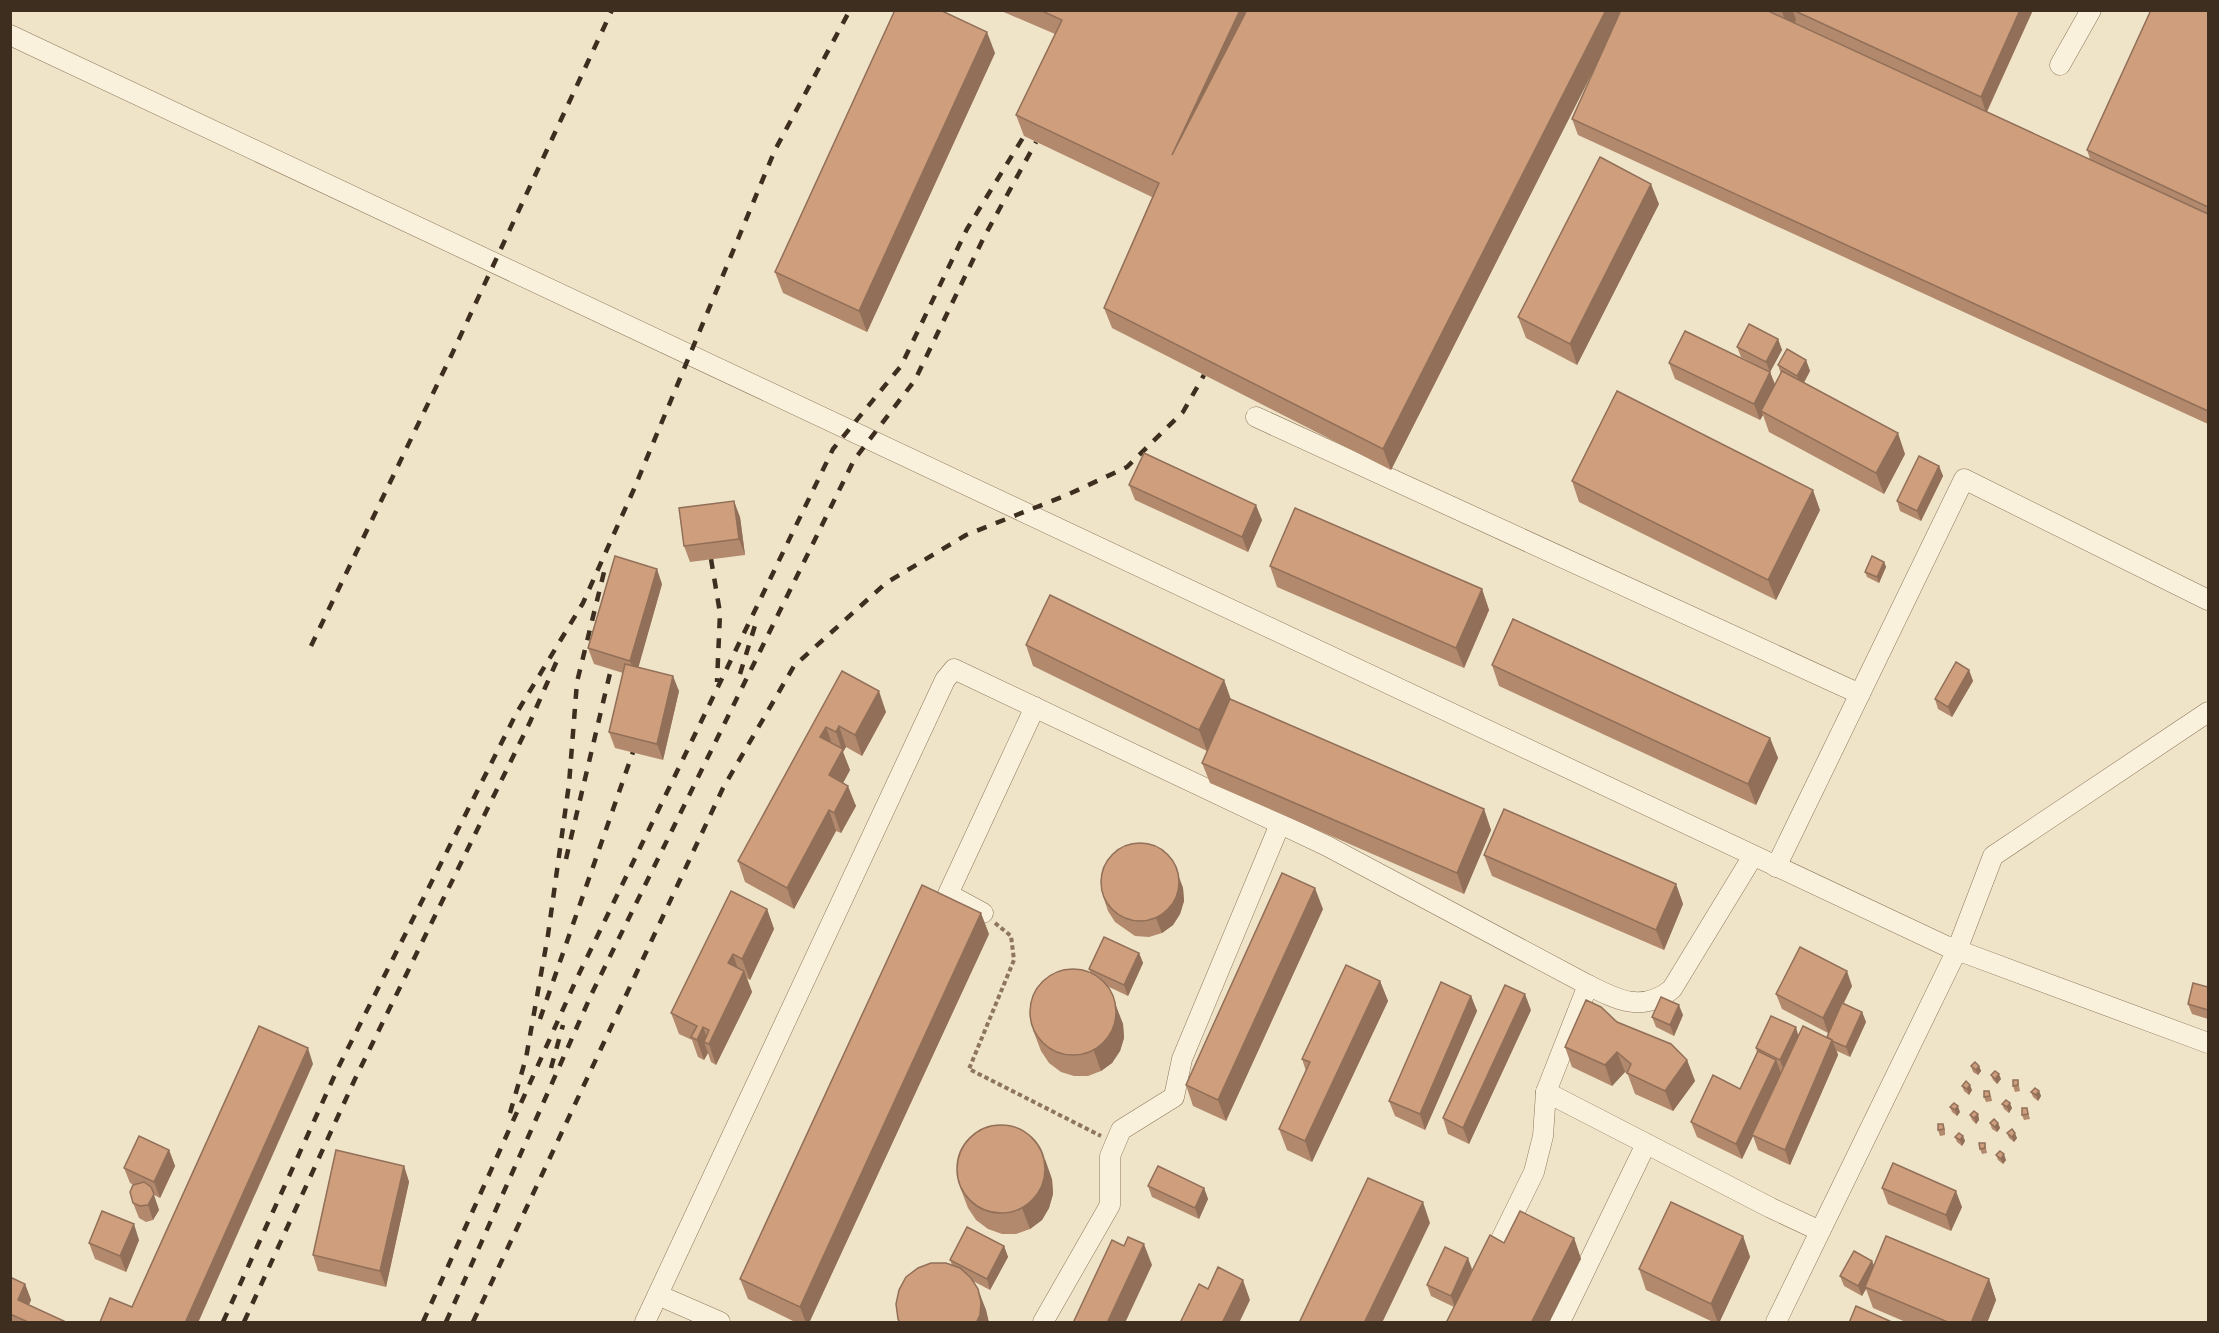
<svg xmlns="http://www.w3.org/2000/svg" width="2219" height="1333" viewBox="0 0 2219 1333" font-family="'Source Serif 4',serif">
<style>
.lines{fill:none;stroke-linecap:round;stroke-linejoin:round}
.minor-casing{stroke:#8d765c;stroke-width:21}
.path{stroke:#8d765c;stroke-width:4;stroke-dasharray:4.5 3;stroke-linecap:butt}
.minor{stroke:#faf1dc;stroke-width:20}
.rail{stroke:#3d2e20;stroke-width:4.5;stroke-dasharray:10 10;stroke-linecap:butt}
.wall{fill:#b2896c}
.shaded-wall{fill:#916f58}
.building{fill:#cf9f7d;stroke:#916f58;stroke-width:1.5}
</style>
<rect width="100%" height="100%" fill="#f0e4c8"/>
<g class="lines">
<g class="minor-casing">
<g id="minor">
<polyline points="10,35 1946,946 2208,1043"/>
<polyline points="2060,65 2091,10"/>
<polyline points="1256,417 1860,694"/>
<polyline points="1776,867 1964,479 2208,600"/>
<polyline points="983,913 948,894 1035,707"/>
<path d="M1588,985C1617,1000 1643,1013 1672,989L1753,856"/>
<polyline points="1489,1264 1534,1172 1543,1136 1546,1092"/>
<polyline points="658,1295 720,1322"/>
<polyline points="645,1322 945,680 954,669 1327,846 1588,985 1546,1092 1771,1208 1820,1231"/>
<polyline points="1043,1322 1110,1205 1110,1156 1121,1130 1174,1097 1182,1059 1280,824"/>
<polyline points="1560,1322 1646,1144"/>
<polyline points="1776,1322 1957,950 1993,856 2208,712"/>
</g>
</g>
<polyline class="path" points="995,923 1011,936 1014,960 969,1069 1101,1136"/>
<use href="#minor" class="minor"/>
<g class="rail">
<polyline points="711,559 720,613 717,682"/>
<polyline points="311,646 452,354 612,10"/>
<polyline points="740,674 757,619"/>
<polyline points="566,859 611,669"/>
<polyline points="540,1019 633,752"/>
<polyline points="551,1068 563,1025"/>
<polyline points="510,1113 526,1058 548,935 569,784 577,682 606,564"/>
<polyline points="223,1322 338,1068 516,714 583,603 634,489 775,150 850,10"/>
<polyline points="244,1322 355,1079 530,722 559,656"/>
<polyline points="423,1322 577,978 833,449 901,366 967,229 1024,136"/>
<polyline points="446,1322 592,993 854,460 915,380 983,239 1036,142"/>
<polyline points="473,1322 723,788 794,666 886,583 966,535 1067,495 1127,467 1183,412 1204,375"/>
</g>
</g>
<g class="wall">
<polygon points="999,10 2033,10 1987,112 2090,159 2087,150 2208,10 2208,424 1578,135 1572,119 1599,59 1391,470 1112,328 1104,308 1152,197 1024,136 1016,115 1055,34"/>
<polygon points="995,53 867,332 783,293 775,272"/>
<polygon points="1659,204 1577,365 1526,338 1518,317"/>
<polygon points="1778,339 1782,350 1770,372 1775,385 1781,374 1778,365 1806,360 1810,371 1804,383 1905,454 1884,494 1769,432 1763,415 1760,420 1675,379 1669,363 1756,365 1741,357 1737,347"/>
<polygon points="1939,466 1943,476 1921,521 1900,511 1897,501"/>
<polygon points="1572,481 1820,510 1776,600 1579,502"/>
<polygon points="1129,485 1262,520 1248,552 1135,500"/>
<polygon points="740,517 745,555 690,562 684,546"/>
<polygon points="1884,562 1886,567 1879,583 1867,577 1865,572"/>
<polygon points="1270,566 1482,589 1489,610 1464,668 1277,587"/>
<polygon points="662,584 638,667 679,691 663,760 615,748 609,732 623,673 594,664 588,648"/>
<polygon points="1026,645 1224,680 1231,700 1484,809 1491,830 1464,894 1210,783 1202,763 1214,736 1207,751 1033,666"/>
<polygon points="1492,665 1770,738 1778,758 1756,805 1499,686"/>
<polygon points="1969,670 1973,681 1952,717 1938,709 1935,699"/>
<polygon points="842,671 886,712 862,756 846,747 843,752 850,770 843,783 856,806 841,833 836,831 794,909 745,882 738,861"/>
<polygon points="1484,855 1676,884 1683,904 1664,950 1492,876"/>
<polygon points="1177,872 1183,888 1184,901 1180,914 1173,925 1162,933 1149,937 1135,936 1115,922 1108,911 1103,896"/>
<polygon points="767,909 774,929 750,980 747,978 752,992 716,1065 711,1062 708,1053 704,1060 698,1057 692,1040 679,1034 671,1013"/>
<polygon points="1323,909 1226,1121 1193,1106 1186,1085"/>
<polygon points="989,934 809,1323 797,1323 748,1299 740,1279"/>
<polygon points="1139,953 1143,963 1128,996 1107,986 1123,1024 1124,1038 1120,1051 1112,1063 1101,1071 1088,1076 1074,1076 1061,1072 1049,1063 1041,1051 1033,1030 1090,972 1089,969"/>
<polygon points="1380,981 1388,1001 1312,1162 1287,1150 1279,1129 1306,1071 1302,1059"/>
<polygon points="1852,986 1844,1003 1862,1012 1866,1022 1850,1057 1837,1051 1838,1055 1790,1165 1758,1150 1753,1136 1742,1159 1697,1137 1691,1122 1740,1089 1757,1053 1756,1048 1798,1035 1827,1037 1828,1033 1782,1009 1776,994"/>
<polygon points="2208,987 2208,1019 2192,1014 2188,1004"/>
<polygon points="1471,996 1477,1011 1425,1130 1395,1116 1389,1101"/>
<polygon points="1531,1010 1469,1144 1448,1134 1443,1118"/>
<polygon points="1683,1015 1674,1036 1656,1027 1652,1017"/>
<polygon points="1617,1022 1687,1060 1695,1081 1673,1111 1635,1094 1628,1075 1625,1072 1612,1086 1572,1067 1565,1047"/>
<polygon points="1971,1066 1979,1066 1981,1071 1978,1075 1973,1072"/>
<polygon points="1991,1075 2001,1079 1997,1084 1993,1080"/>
<polygon points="2018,1080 2020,1091 2015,1092 2013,1086"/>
<polygon points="1962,1086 1972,1090 1969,1095 1964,1091"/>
<polygon points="2039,1091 2041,1096 2038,1101 2033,1097 2031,1092"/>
<polygon points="1991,1096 1992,1101 1986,1102 1984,1097"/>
<polygon points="2002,1104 2012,1108 2009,1113 2004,1109"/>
<polygon points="1950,1107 1960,1112 1957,1116 1952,1112"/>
<polygon points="2027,1108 2030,1119 2024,1120 2022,1115"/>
<polygon points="1978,1114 1979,1120 1976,1124 1972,1120 1970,1115"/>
<polygon points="1990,1123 1998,1123 2000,1128 1997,1132 1992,1129"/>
<polygon points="1945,1129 1945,1135 1940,1136 1938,1130"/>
<polygon points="2007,1133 2017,1138 2014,1142 2009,1138"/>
<polygon points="1963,1136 1965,1141 1962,1146 1957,1142 1955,1137"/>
<polygon points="1985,1143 1987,1153 1982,1154 1980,1149"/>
<polygon points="169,1150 175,1166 160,1198 154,1195 159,1210 153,1220 146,1222 139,1218 133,1203 134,1185 130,1183 124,1168"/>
<polygon points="1996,1155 2006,1160 2003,1164 1998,1160"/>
<polygon points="404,1166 409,1182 386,1287 318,1271 313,1255"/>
<polygon points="1052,1179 1053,1194 1049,1208 1042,1220 1030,1229 1016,1234 1002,1234 988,1229 976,1220 968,1208 960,1187"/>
<polygon points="1148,1186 1204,1188 1208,1199 1199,1219 1152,1197"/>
<polygon points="1882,1188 1962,1207 1951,1231 1888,1204"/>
<polygon points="1743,1236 1750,1257 1719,1323 1715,1323 1646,1290 1639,1269"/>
<polygon points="1574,1238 1581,1259 1454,1307 1431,1296 1427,1285 1472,1269 1462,1292 1504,1243"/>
<polygon points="139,1240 126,1272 95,1259 89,1243"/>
<polygon points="1004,1246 1008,1257 990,1290 973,1281 986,1310 989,1323 900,1323 898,1319 952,1265 950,1260"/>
<polygon points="1872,1261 1874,1266 1989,1279 1996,1300 1987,1323 1908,1323 1873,1308 1866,1289 1862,1296 1844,1286 1840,1276"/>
<polygon points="10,1277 25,1284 31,1300 29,1305 68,1323 10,1323"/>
</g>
<g class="shaded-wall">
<polygon points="1240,10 1258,10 1172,155"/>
<polygon points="1606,10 1624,10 1391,470 1383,449"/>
<polygon points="1783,10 1800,10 1793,11 1796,20 1790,33 1782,12"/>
<polygon points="2020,10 2033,10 1986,113 1981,97"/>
<polygon points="987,32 995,53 867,332 859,311"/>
<polygon points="1651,184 1659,204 1577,365 1570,344"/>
<polygon points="1778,339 1782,350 1770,372 1776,387 1761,411 1763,415 1760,420 1754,404 1770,372 1766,362"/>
<polygon points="1806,360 1810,371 1801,387 1797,376"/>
<polygon points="1898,433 1905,454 1884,494 1876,473"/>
<polygon points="1939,466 1943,476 1921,521 1917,511"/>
<polygon points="1813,490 1820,510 1776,600 1768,580"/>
<polygon points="734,501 740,517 745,555 739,539"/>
<polygon points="1256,505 1262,520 1248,552 1242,537"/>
<polygon points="1884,562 1886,567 1879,583 1877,577"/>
<polygon points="657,569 662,584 636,676 630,661"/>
<polygon points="1482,589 1489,610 1464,668 1456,648"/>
<polygon points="1969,670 1973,681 1952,717 1948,707"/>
<polygon points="673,676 679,691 663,760 657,744"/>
<polygon points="1224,680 1231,700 1207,751 1199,730"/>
<polygon points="879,691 886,712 862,756 855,735"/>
<polygon points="839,726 846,747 843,752 850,770 836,796 829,775 842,750 836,732"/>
<polygon points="826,727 833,747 820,737"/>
<polygon points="1770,738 1778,758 1756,805 1748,784"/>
<polygon points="848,786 856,806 841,833 834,813"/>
<polygon points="1484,809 1491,830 1464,894 1457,873"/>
<polygon points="829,810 836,831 794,909 787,888"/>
<polygon points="1177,872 1183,888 1184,901 1180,914 1173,925 1162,933 1156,918"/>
<polygon points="1676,884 1683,904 1664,950 1656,930"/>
<polygon points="1315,888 1323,909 1226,1121 1218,1100"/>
<polygon points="767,909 774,929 750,980 742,959"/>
<polygon points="981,913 989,934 809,1323 806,1323 800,1307"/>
<polygon points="1139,953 1143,963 1128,996 1124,985"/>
<polygon points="733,954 740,975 728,963"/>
<polygon points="744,971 752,992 716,1065 709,1044 704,1042 708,1053 704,1060 697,1040 703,1027 709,1043"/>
<polygon points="1847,971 1852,986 1828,1033 1823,1018"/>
<polygon points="1380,981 1388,1001 1312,1162 1305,1141"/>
<polygon points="1525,994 1531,1010 1469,1144 1463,1128"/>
<polygon points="1471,996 1477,1011 1425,1130 1420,1114"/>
<polygon points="1115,1003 1123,1024 1124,1038 1120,1051 1112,1063 1101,1071 1094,1051"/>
<polygon points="1679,1005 1683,1015 1674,1036 1670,1025"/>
<polygon points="1862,1012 1866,1022 1850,1057 1846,1047"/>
<polygon points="1796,1027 1799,1038 1784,1071 1780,1060"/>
<polygon points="1832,1040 1838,1055 1790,1165 1785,1150"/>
<polygon points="308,1048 313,1064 198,1323 185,1323"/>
<polygon points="1617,1052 1625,1072 1612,1086 1605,1065"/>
<polygon points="1687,1060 1695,1081 1673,1111 1665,1091"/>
<polygon points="1776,1060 1782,1076 1742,1159 1736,1144"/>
<polygon points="1979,1066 1981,1071 1978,1075 1976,1070"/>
<polygon points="1999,1074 2001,1079 1997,1084 1995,1079"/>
<polygon points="1970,1085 1972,1090 1969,1095 1967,1089"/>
<polygon points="2039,1091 2041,1096 2038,1101 2036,1095"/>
<polygon points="2010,1103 2012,1108 2009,1113 2007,1107"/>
<polygon points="1958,1106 1960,1112 1957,1116 1955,1110"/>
<polygon points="1978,1114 1979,1120 1976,1124 1974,1118"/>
<polygon points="1998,1123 2000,1128 1997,1132 1995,1127"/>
<polygon points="2015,1133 2017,1138 2014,1142 2012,1137"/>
<polygon points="1963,1136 1965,1141 1962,1146 1960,1140"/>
<polygon points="169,1150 175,1166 160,1198 154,1182"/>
<polygon points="2004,1154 2006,1160 2003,1164 2001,1159"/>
<polygon points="1045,1159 1052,1179 1053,1194 1049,1208 1042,1220 1030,1229 1022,1208"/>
<polygon points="404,1166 409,1182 386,1287 380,1271"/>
<polygon points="151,1187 159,1210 153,1220 148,1205"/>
<polygon points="1204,1188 1208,1199 1199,1219 1195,1208"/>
<polygon points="1956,1191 1962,1207 1951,1231 1946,1215"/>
<polygon points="1423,1202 1430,1223 1382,1323 1364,1323"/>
<polygon points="134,1224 139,1240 126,1272 120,1256"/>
<polygon points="1743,1236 1750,1257 1719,1323 1718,1323 1711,1304"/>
<polygon points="1574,1238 1581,1259 1549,1323 1531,1323"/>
<polygon points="1144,1244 1152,1265 1125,1323 1107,1323"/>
<polygon points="1004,1246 1008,1257 990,1290 987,1279"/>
<polygon points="1468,1258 1472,1269 1455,1307 1451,1296"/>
<polygon points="1872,1261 1876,1271 1865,1287 1866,1289 1862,1296 1858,1286"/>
<polygon points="1989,1279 1996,1300 1987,1323 1971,1323"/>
<polygon points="1243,1280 1250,1300 1239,1323 1222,1323"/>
<polygon points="25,1284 31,1300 24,1316 18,1300"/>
<polygon points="978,1289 986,1310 989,1323 976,1323"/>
</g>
<g class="building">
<polygon points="895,10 940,10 987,32 859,311 775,272"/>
<polygon points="1040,10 1240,10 1172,155 1247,10 1606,10 1383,449 1104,308 1159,183 1016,115 1062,20"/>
<polygon points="1621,10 1766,10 2208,214 2208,411 1572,119"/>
<polygon points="1793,10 2020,10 1981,97"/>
<polygon points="2151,10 2208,10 2208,207 2087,150"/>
<polygon points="1600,157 1651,184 1570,344 1518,317"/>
<polygon points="1749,324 1778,339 1766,362 1737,347"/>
<polygon points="1685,331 1770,372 1754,404 1669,363"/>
<polygon points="1787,349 1806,360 1797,376 1778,365"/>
<polygon points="1782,371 1898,433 1876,473 1761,411"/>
<polygon points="1617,391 1813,490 1768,580 1572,481"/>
<polygon points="1144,453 1256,505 1242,537 1129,485"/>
<polygon points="1919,456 1939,466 1917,511 1897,501"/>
<polygon points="734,501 739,539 684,546 679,508"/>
<polygon points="1295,508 1482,589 1456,648 1270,566"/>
<polygon points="615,556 657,569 630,661 588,648"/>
<polygon points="1872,556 1884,562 1877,577 1865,572"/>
<polygon points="1050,595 1224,680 1199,730 1026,645"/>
<polygon points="1513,619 1770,738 1748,784 1492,665"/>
<polygon points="1956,662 1969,670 1948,707 1935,699"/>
<polygon points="625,664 673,676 657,744 609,732"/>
<polygon points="842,671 879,691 855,735 839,726 836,732 826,727 820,737 843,749 829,775 848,786 834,813 829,810 787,888 738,861"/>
<polygon points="1230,699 1484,809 1457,873 1202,763"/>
<polygon points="1504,809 1676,884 1656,930 1484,855"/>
<circle cx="1140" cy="882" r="39"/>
<polygon points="1282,873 1315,888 1218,1100 1186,1085"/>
<polygon points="922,885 981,913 800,1307 740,1279"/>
<polygon points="731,891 767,909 742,959 733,954 728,963 744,971 709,1044 704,1042 709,1030 703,1027 697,1040 691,1037 697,1026 671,1013"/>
<polygon points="1104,937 1139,953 1124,985 1089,969"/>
<polygon points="1800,947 1847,971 1823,1018 1776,994"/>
<polygon points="1346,965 1380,981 1305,1141 1279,1129 1310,1062 1302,1059"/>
<circle cx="1073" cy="1012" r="43"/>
<polygon points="1441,982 1471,996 1420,1114 1389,1101"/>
<polygon points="2193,983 2208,987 2208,1010 2188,1004"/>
<polygon points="1505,985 1525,994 1463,1128 1443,1118"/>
<polygon points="1661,997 1679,1005 1670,1025 1652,1017"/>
<polygon points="1586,1000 1601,1007 1617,1022 1671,1044 1687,1060 1665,1091 1627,1073 1631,1064 1617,1052 1605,1065 1565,1047"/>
<polygon points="1842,1003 1862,1012 1846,1047 1832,1041 1832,1040 1827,1037"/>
<polygon points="1771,1016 1796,1027 1780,1060 1756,1048"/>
<polygon points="259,1026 308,1048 185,1323 100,1322 110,1298 132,1307"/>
<polygon points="1803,1026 1832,1040 1785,1150 1752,1135"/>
<polygon points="1758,1051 1776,1060 1736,1144 1691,1122 1713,1075 1740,1089"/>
<polygon points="1975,1062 1979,1066 1976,1070 1971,1066"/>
<polygon points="1995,1071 1999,1074 1995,1079 1991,1075"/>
<polygon points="2013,1080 2018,1080 2018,1085 2013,1086"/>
<polygon points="1966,1081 1970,1085 1967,1089 1962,1086"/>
<polygon points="2035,1088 2039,1091 2036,1095 2031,1092"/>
<polygon points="1984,1091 1989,1091 1990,1096 1984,1097"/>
<polygon points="2006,1100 2010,1103 2007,1107 2002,1104"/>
<polygon points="1954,1103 1958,1106 1955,1110 1950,1107"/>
<polygon points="2022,1108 2027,1108 2028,1114 2022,1115"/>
<polygon points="1974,1111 1978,1114 1974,1118 1970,1115"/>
<polygon points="1994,1119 1998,1123 1995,1127 1990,1123"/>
<polygon points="1938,1124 1943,1124 1944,1129 1938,1130"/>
<circle cx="1001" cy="1169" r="44"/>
<polygon points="2012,1129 2015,1133 2012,1137 2007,1133"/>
<polygon points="1959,1133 1963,1136 1960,1140 1955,1137"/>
<polygon points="139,1136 169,1150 154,1182 124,1168"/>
<polygon points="1979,1143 1985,1143 1985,1148 1980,1149"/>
<polygon points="336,1150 404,1166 380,1271 313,1255"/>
<polygon points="2000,1151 2004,1154 2001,1159 1996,1155"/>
<polygon points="1893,1163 1956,1191 1946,1215 1882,1188"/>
<polygon points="1158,1166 1204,1188 1195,1208 1148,1186"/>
<polygon points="1368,1178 1423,1202 1364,1323 1299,1323"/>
<polygon points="144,1182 151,1187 154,1194 148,1205 140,1206 133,1203 130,1192 133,1185"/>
<polygon points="1671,1202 1743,1236 1711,1304 1639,1269"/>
<polygon points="102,1211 134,1224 120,1256 89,1243"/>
<polygon points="1520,1211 1574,1238 1531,1323 1446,1323 1490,1235 1504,1243"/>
<polygon points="967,1227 1004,1246 987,1279 950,1260"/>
<polygon points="1886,1236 1989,1279 1971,1323 1950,1323 1865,1287"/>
<polygon points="1128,1237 1144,1244 1107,1323 1073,1323 1112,1240 1124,1246"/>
<polygon points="1445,1247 1468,1258 1451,1296 1427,1285"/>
<polygon points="1854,1251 1872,1261 1858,1286 1840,1276"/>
<polygon points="931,1263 946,1263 960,1268 971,1278 978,1289 981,1302 980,1315 976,1323 900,1323 898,1319 896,1304 899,1290 906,1277 918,1268"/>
<polygon points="1218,1267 1243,1280 1222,1323 1180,1323 1199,1284 1208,1289"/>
<polygon points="10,1277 25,1284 18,1300 68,1323 30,1323 10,1314"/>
<polygon points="1856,1306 1894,1323 1849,1323"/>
</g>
<rect width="2219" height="1333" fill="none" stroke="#3d2e20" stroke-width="24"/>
</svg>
